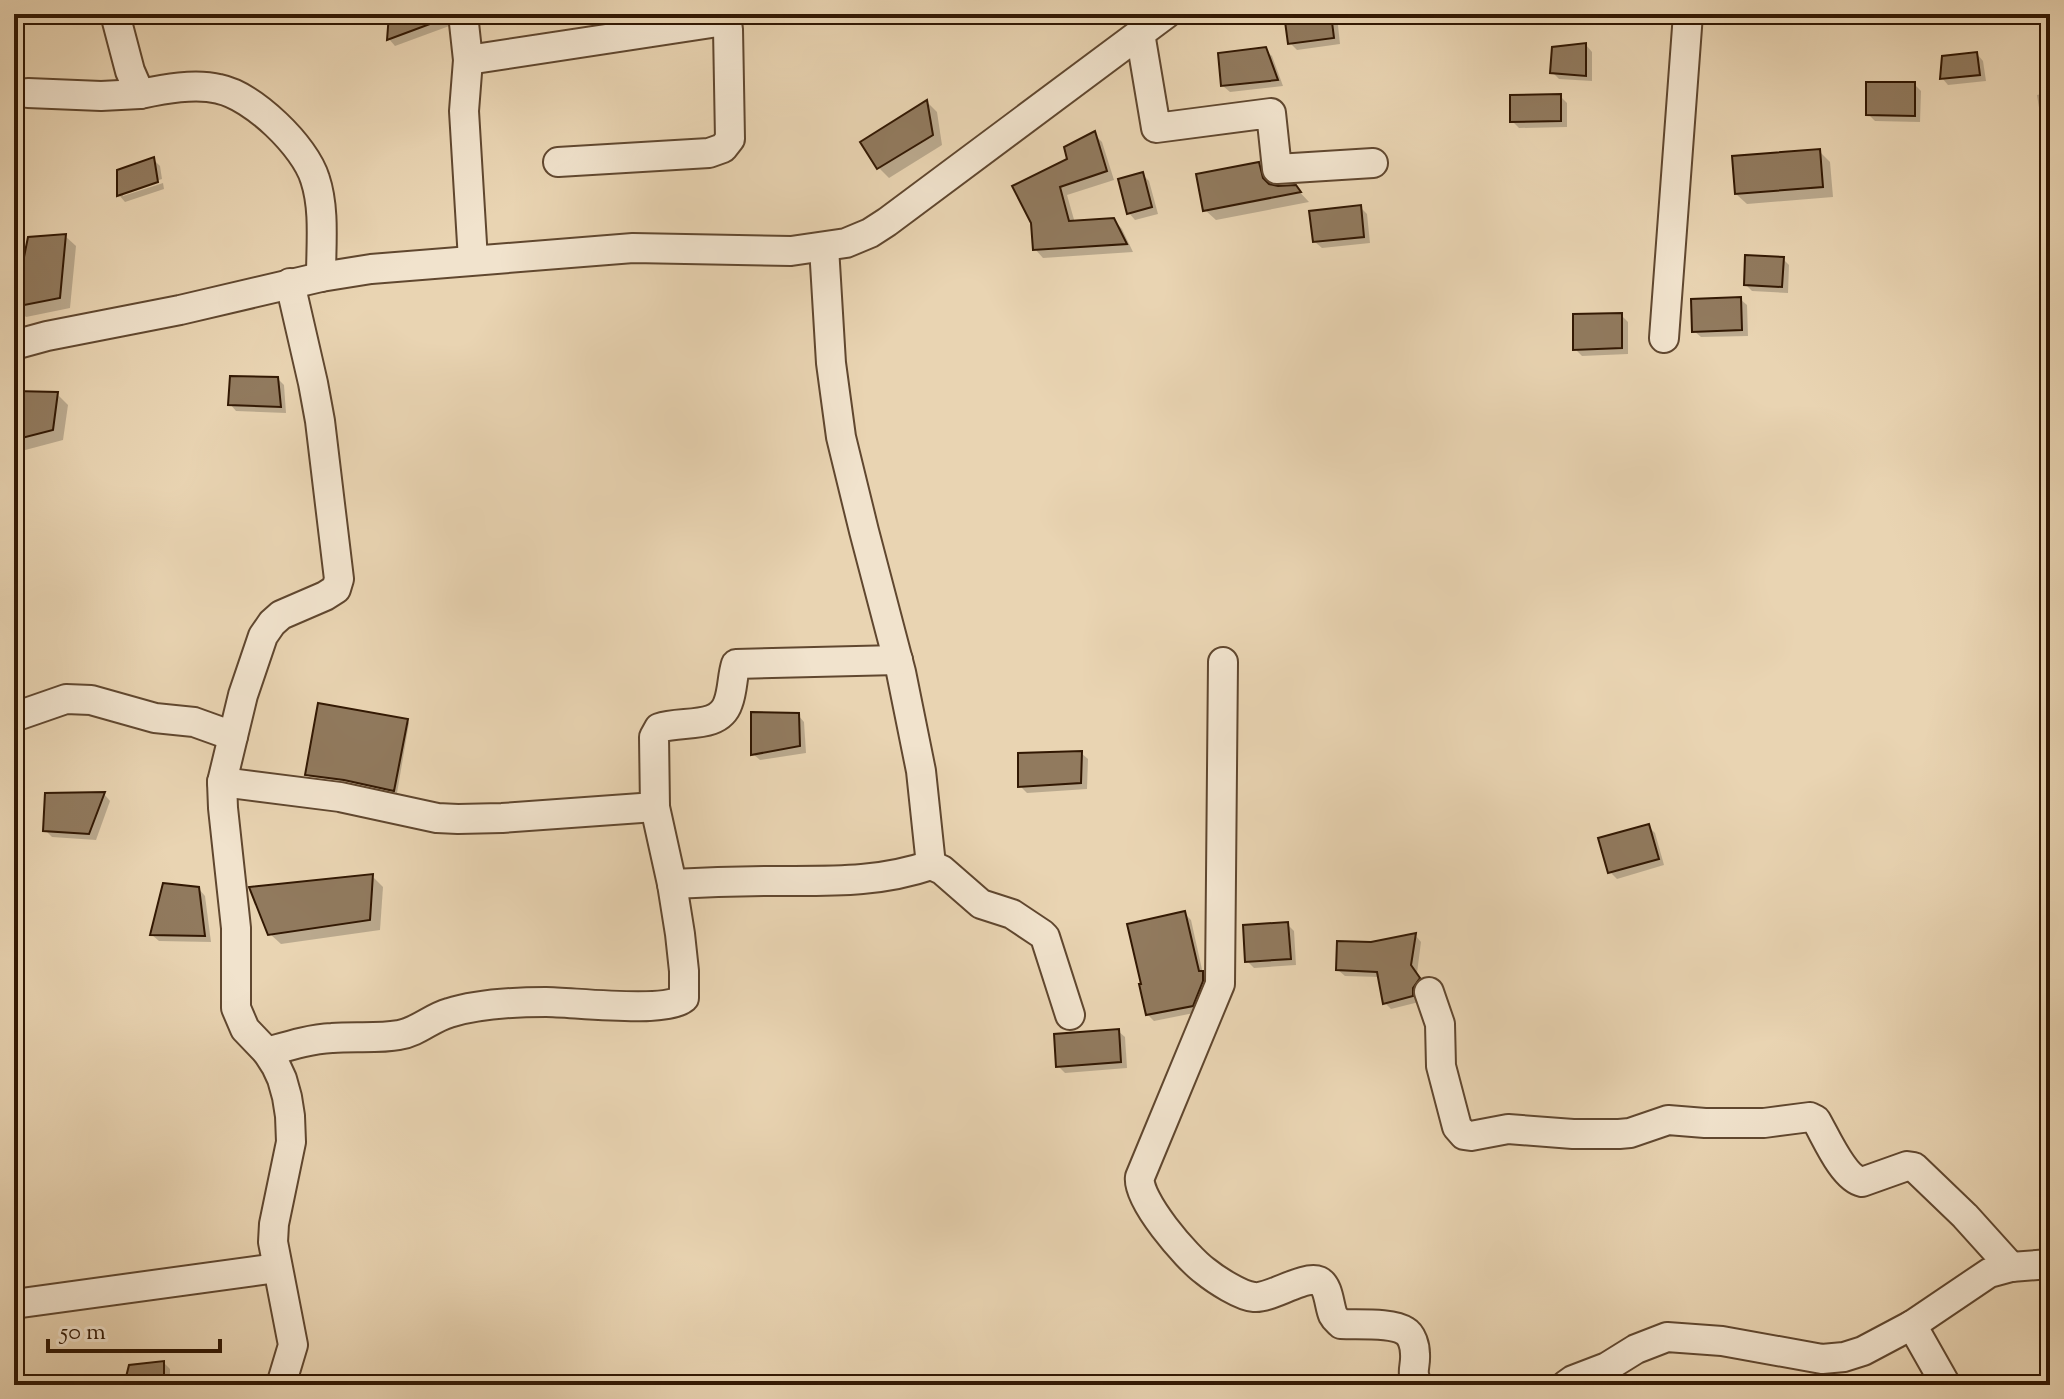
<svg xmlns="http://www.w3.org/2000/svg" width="2064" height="1399" viewBox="0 0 2064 1399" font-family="'Sorts Mill Goudy',serif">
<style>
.shadow{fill:#0003}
.building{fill:#917a5e;stroke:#321803;stroke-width:2}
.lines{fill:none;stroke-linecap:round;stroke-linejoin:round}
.minor-casing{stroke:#60472f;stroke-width:32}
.minor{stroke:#f1e3cd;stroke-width:28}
</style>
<rect width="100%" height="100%" fill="#e9d4b2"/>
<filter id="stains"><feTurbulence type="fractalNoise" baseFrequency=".0025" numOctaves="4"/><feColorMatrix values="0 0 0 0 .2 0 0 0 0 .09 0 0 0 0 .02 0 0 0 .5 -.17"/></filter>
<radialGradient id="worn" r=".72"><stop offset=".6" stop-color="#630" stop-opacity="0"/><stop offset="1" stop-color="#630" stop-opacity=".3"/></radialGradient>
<g class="shadow">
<polygon points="391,14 452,14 452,25 395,46 389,39"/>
<polygon points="1293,14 1334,14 1337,16 1340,44 1297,50 1290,43"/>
<polygon points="1586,45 1592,52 1592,81 1559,79 1552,72"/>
<polygon points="1265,50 1272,56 1283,86 1230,92 1223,86"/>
<polygon points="1977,54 1983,61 1986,81 1948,85 1942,78"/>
<polygon points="1914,84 1921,91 1920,122 1875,121 1868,114"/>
<polygon points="2050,92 2050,126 2048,127 2041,120 2037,95"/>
<polygon points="1560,96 1567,103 1567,127 1519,128 1512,121"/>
<polygon points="927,102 937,112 942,145 889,178 879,168 863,142"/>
<polygon points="1094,134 1102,142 1114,180 1067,195 1075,223 1114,220 1122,229 1133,252 1043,258 1035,249 1070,160"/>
<polygon points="1819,151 1830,162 1833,197 1747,204 1736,194"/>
<polygon points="153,159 160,166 162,179 123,192 123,196 163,183 164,189 125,202 119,195 119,171"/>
<polygon points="1259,164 1269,175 1272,187 1295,187 1309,202 1216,220 1205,210"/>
<polygon points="1142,174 1149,181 1158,214 1135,220 1129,213"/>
<polygon points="1360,207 1367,214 1370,243 1322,248 1315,242"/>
<polygon points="65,236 76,246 70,308 26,317 16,307 30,239"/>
<polygon points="1783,259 1789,265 1788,293 1752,291 1746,285"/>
<polygon points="1740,299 1747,305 1748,336 1701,337 1694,331"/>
<polygon points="1621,315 1628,322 1628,354 1582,356 1575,349"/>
<polygon points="278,379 284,385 286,413 236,411 230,404"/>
<polygon points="14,393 57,394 68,405 63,440 14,453"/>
<polygon points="798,715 804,722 806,753 760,760 753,754"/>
<polygon points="407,720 409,723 397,793 348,782 310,777 307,775"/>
<polygon points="1081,753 1088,759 1087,789 1027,793 1020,786"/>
<polygon points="104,794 110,801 96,840 52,837 45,830"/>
<polygon points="1648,826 1655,833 1664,865 1617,879 1610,872"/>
<polygon points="372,876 383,887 380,930 281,944 270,934"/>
<polygon points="199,889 205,896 211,942 159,941 152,935"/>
<polygon points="1184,913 1191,920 1203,974 1209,979 1199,1012 1154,1021 1147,1014"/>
<polygon points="1287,924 1294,931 1296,965 1254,968 1247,961"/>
<polygon points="1415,935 1421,942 1417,973 1425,986 1419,1002 1391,1009 1385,1003 1380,977 1345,976 1338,970 1371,944"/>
<polygon points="1118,1031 1125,1037 1127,1068 1065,1073 1058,1066"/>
<polygon points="164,1363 170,1369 170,1385 126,1385"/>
</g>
<g class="building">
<polygon points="389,14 446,14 446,18 387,40"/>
<polygon points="1284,14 1331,14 1334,38 1288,44"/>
<polygon points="1586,43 1586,76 1550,73 1552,47"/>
<polygon points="1266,47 1278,80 1221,86 1218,53"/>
<polygon points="1977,52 1980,75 1940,79 1942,56"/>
<polygon points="1866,82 1915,82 1915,116 1866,115"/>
<polygon points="1561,94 1561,121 1510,122 1510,95"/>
<polygon points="927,100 933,135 877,169 860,142"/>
<polygon points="1095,131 1107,171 1060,187 1069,221 1114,218 1127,244 1033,250 1031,223 1012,186 1067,159 1064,147"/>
<polygon points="1820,149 1823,187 1735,194 1732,156"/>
<polygon points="154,157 158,182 117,196 117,170"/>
<polygon points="1259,162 1263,178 1269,184 1278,186 1296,185 1301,192 1203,211 1196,174"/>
<polygon points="1143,172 1152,207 1127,214 1118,179"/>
<polygon points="1361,205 1364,237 1313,242 1309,211"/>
<polygon points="66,234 60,298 14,307 28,237"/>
<polygon points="1745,255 1784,257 1782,287 1744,285"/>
<polygon points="1741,297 1742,330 1692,332 1691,299"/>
<polygon points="1622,313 1622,348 1573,350 1573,314"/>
<polygon points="230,376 278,377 281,407 228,405"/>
<polygon points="14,391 58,392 53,430 14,440"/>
<polygon points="318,703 408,719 394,791 344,780 305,775"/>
<polygon points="751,712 799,713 800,746 751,755"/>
<polygon points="1082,751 1081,783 1018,787 1018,753"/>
<polygon points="105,792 89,834 43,831 45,793"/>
<polygon points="1649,824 1659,859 1608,873 1598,838"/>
<polygon points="373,874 370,920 268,935 249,887"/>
<polygon points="163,883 199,887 205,936 150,935"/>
<polygon points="1185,911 1199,971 1203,971 1203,981 1193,1006 1146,1015 1139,984 1141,984 1127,924"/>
<polygon points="1288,922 1291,959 1245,962 1243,925"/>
<polygon points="1416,933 1411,965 1420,978 1413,988 1413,996 1383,1004 1377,972 1336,970 1337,941 1371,942"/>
<polygon points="1119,1029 1121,1062 1056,1067 1054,1034"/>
<polygon points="164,1361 164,1385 124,1385 129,1365"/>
</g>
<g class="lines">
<g class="minor-casing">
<g id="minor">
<path d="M115,14L130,71L140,94C164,89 195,83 219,89C253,96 305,146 315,179C325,209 321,245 321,277"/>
<polyline points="463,14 468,60 464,111 473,260"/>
<polyline points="1140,33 1156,128 1271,113 1277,169 1373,163"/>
<polyline points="468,60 718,22 725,24 728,29 730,139 723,148 709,153 558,162"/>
<polyline points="28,93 101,96 140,94"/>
<polyline points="1664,338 1688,14"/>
<polyline points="14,345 47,336 180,310 321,277 371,269 633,248 791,251 846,243 870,233 887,222 1166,14"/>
<path d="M1223,662L1220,984L1140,1177C1136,1199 1187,1258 1205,1271C1216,1280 1241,1296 1254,1297C1270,1299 1304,1275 1319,1281C1329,1286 1329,1306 1333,1315C1335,1319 1338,1321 1341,1324C1357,1325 1392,1322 1405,1331C1412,1335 1415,1346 1415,1354C1416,1368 1410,1371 1418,1385"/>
<polyline points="17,716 66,699 91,700 155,718 194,722 233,736"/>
<polyline points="222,782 340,797 437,818 458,819 502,818 655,807"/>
<polyline points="931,865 942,870 981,904 1012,914 1042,934 1045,937 1070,1015"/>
<path d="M672,884C709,882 747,881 784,881C836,881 881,882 931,865L921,771L901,672L864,531L841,437L831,363L824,247"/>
<path d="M1429,992L1440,1024L1441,1066L1457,1127L1464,1135L1471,1136L1508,1129L1573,1134H1619L1630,1133L1668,1120L1705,1123H1764L1810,1117L1816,1120C1826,1137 1843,1178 1862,1182L1907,1166L1914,1167L1965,1216L2011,1267"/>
<path d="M267,1052C288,1046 310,1039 332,1038C354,1036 378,1039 399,1035C418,1032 431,1018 449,1013C477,1004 516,1002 546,1002C573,1002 666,1014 684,998V971L680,934L672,884L655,807L654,737L659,728C682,720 719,730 728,703C733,690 732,676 736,664L898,660"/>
<polyline points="14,1304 277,1268"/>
<polyline points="1912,1325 1946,1385"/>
<polyline points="281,1385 293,1345 273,1242 274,1224 291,1142 290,1116 287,1097 282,1079 276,1066 267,1052 245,1029 236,1008 236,928 223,808 222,782 243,695 263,636 272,623 281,615 325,596 336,589 339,579 320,421 313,383 290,283"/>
<polyline points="1566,1385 1573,1380 1607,1367 1636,1349 1667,1337 1722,1341 1822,1359 1844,1357 1863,1351 1912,1325 1989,1273 2011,1267 2050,1264"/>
</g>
</g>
<use href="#minor" class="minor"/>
</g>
<rect width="2064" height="1399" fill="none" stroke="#e9d4b2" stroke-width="48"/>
<rect x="16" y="16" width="2032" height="1367" fill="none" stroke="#321803" stroke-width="4"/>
<rect x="24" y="24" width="2016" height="1351" fill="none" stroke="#321803" stroke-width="2"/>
<path d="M48 1339v12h172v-12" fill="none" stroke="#321803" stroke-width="4"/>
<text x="60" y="1339" font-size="24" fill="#321803" stroke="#f1e3cd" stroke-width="6" paint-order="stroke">50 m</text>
<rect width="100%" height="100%" filter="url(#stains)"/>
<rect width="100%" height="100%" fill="url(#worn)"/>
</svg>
